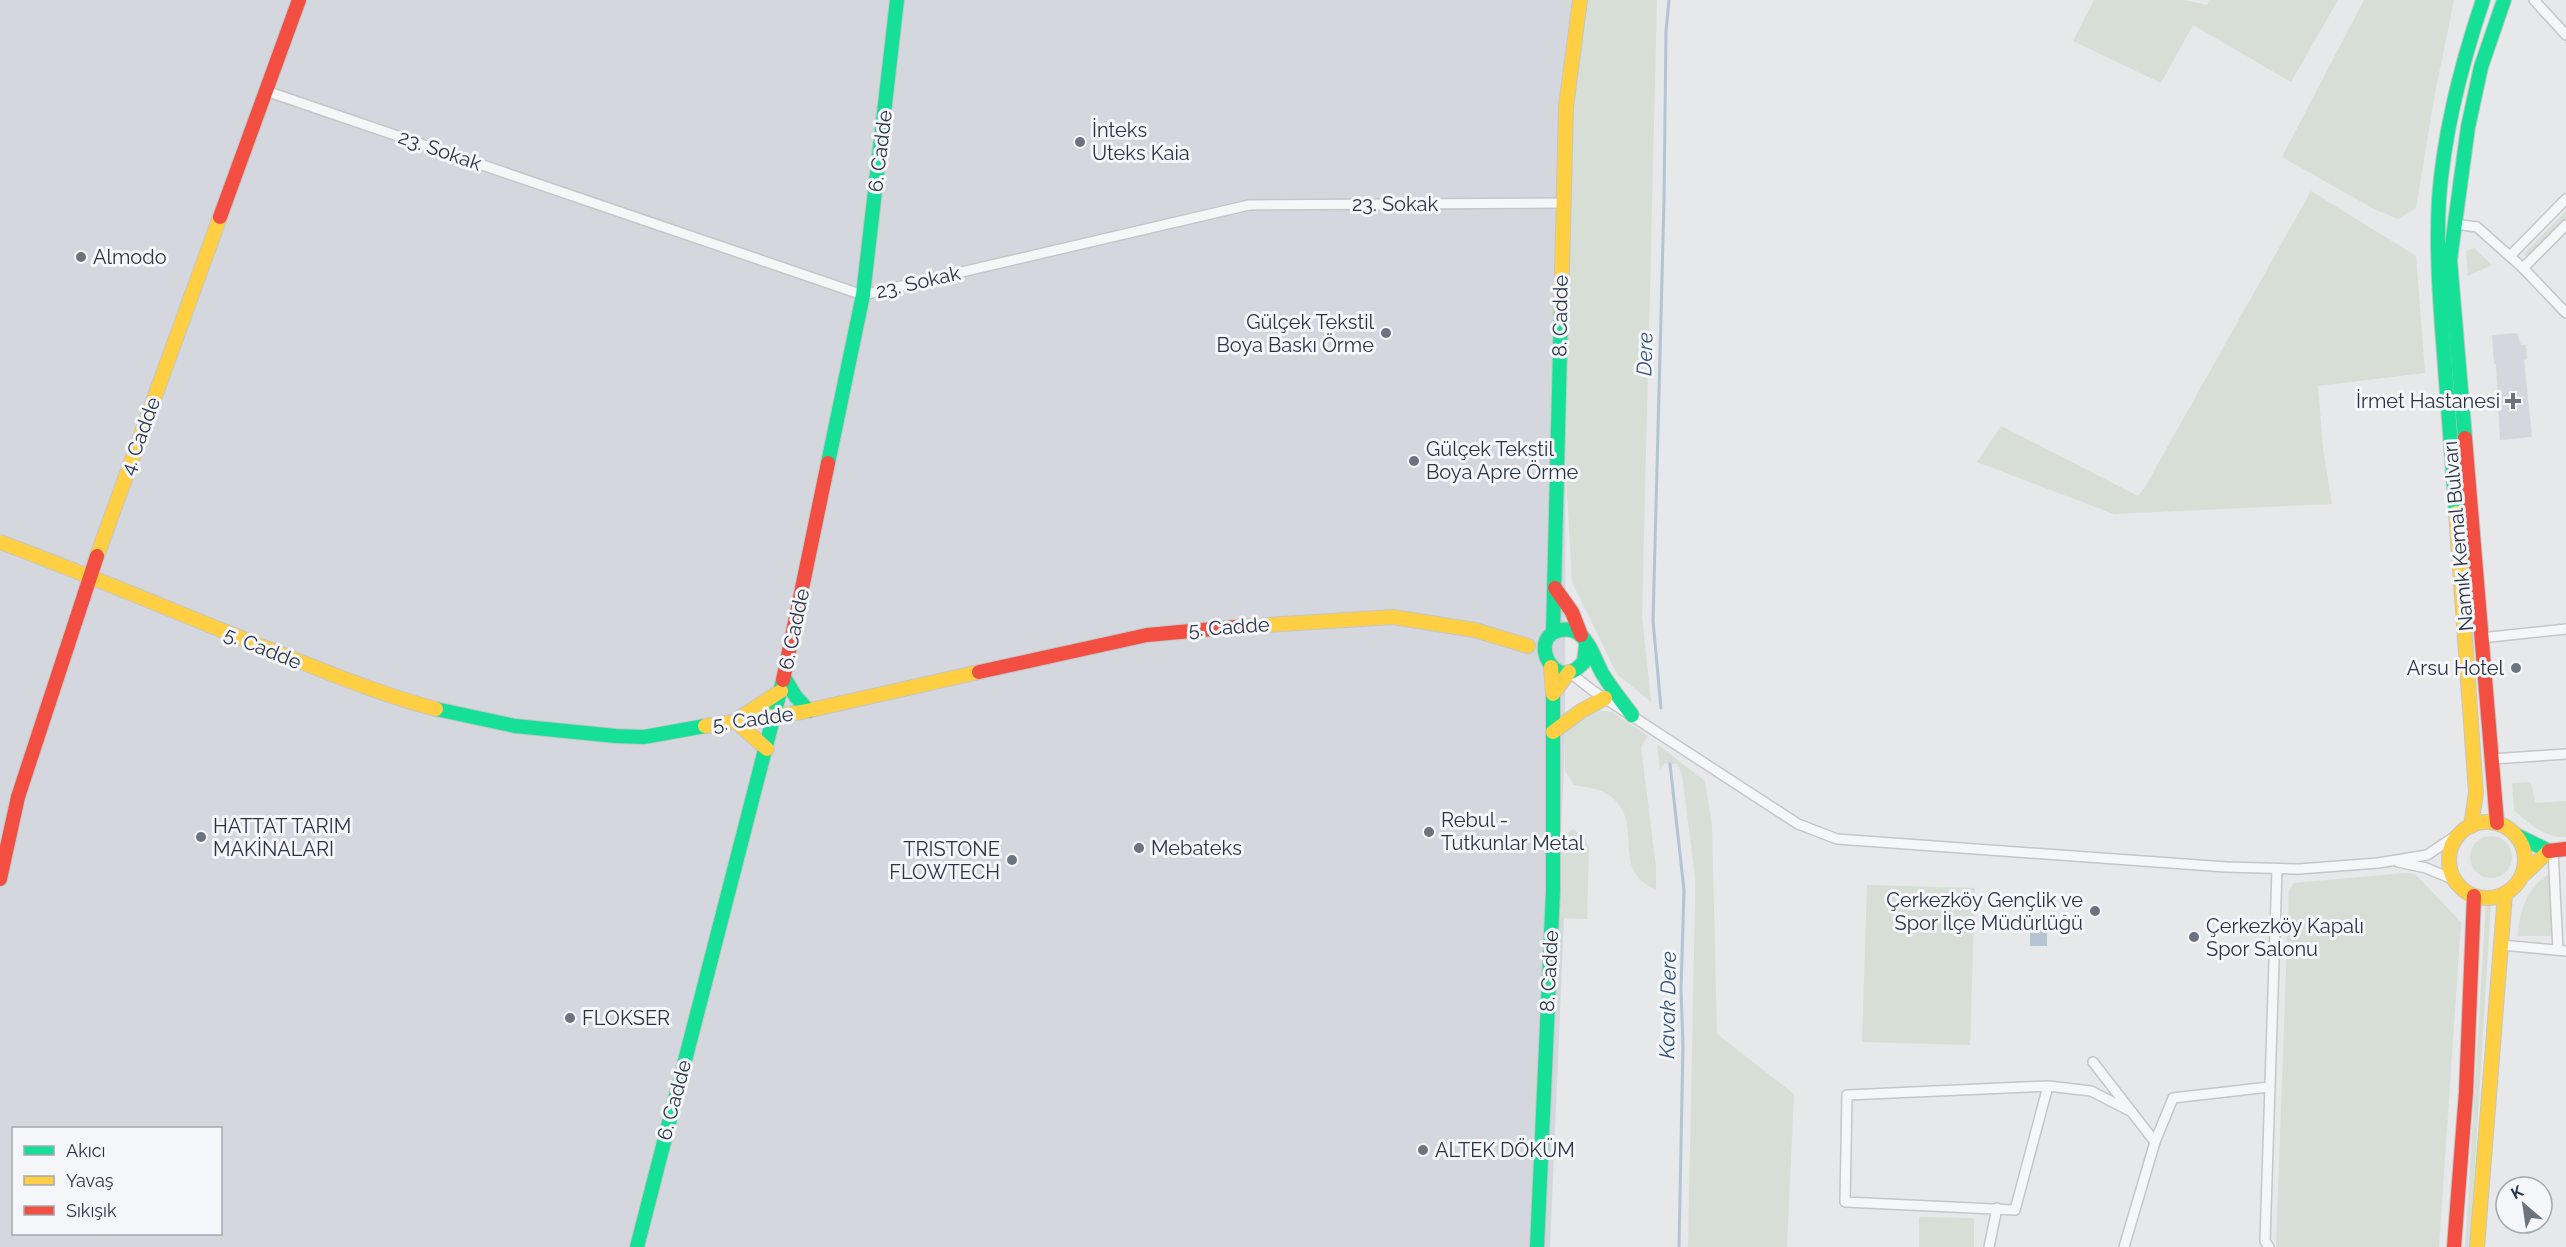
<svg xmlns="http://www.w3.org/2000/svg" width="2566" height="1247" viewBox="0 0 2566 1247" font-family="Raleway,sans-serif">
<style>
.built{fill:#d4d7dd;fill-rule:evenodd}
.green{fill:#d6ded6}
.water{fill:#b4c4d5}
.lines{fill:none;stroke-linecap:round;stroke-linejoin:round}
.stream{stroke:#b4c4d5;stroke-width:3}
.street-casing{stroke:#c4c6c8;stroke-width:12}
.fast-casing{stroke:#c4c6c8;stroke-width:16}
.slow-casing{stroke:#c4c6c8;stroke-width:16}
.jam-casing{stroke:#c4c6c8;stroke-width:16}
.street{stroke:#f5f6f7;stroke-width:9}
.fast{stroke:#16e098;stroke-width:14}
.slow{stroke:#ffcf43;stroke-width:14}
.jam{stroke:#f24e42;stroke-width:14}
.poi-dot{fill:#6c737f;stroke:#f4f6f9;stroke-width:2}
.labels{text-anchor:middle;stroke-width:6;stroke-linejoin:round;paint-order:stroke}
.poi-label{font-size:20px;fill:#2b3445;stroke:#f4f6f9;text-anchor:start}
.street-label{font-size:20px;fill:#2b3445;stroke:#f4f6f9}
.water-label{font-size:21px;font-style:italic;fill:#34527a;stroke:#f4f6f9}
</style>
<rect width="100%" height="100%" fill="#e6e8ea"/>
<g class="built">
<path d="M0,0H1581L1566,218L1565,735L1558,917L1564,918L1550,1247H0ZM14,1128H220V1234H14Z"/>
<polygon points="2517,333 2521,345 2526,345 2527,359 2524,360 2532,437 2500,440 2496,364 2494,364 2492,335"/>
</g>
<g class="green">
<polygon points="1585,0 1657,0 1642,616 1651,702 1617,674 1572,582 1566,475 1568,219 1573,50"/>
<polygon points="2094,0 2184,0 2207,5 2209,0 2338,0 2291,82 2193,25 2161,83 2073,41"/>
<polygon points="2364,0 2454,0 2434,98 2416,208 2398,219 2374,209 2282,157"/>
<polygon points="2311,191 2416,256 2425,373 2318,386 2323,448 2332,504 2114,514 1977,462 2001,426 2138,496 2145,487"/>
<polygon points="2566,211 2566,219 2528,258 2524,254 2522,256"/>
<polygon points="2474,248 2492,265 2468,276 2466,251"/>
<path d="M1596,710L1612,712L1648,736L1641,747L1656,867V889C1607,871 1649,817 1605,793C1597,788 1584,787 1574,785L1565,771V735L1568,730Z"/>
<polygon points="1657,744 1705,781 1712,827 1717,1034 1794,1094 1787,1247 1688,1247 1695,904 1695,877 1682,774 1677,764 1664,763 1660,770"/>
<path d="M2531,782L2535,803L2566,801V837C2545,838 2529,824 2514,810L2512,783Z"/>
<polygon points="1573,829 1584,837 1589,847 1587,919 1558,918 1561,842 1567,833"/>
<circle cx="2491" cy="857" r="21"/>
<path d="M2553,872L2556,936H2518C2519,910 2528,884 2553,872Z"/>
<polygon points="2405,873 2415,874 2461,922 2439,1247 2276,1247 2289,890 2294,883"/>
<polygon points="1867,885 1975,888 1970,1045 1862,1042"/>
<polygon points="2486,902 2491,902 2470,1247 2465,1247"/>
<polygon points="1919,1217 1974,1218 1974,1247 1919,1247"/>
</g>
<rect class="water" x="2030" y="916" width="17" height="30"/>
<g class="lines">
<g class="stream">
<polyline points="1661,708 1653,621 1664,201 1666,31 1669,0"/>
<polyline points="1670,764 1684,890 1681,990 1683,1045 1679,1247"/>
</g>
<g class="street-casing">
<g id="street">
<polyline points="2534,0 2566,35"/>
<polyline points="266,91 863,295 1249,205 1561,203"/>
<polyline points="2455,224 2477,227 2523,268 2566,313"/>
<polyline points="2510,256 2566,199"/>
<polyline points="2523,268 2566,225"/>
<polyline points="2481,638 2566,629"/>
<polyline points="1569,672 1592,690 1798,824 1837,839 2226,867 2299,869 2378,863 2427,855 2460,833"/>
<polyline points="2492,759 2566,754"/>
<polyline points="2553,850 2558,950"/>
<polyline points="2398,862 2426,868 2455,880"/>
<polyline points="2501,945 2566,951"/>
<polyline points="2093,1062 2155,1142"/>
<polyline points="2048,1086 1847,1095 1845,1202 2015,1210 2048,1086 2091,1091 2132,1112"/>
<polyline points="1989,1247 1997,1208"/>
<polyline points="2124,1247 2155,1142 2173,1098 2269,1087"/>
<polyline points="2269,1247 2265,1241 2277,869"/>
</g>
</g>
<g class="fast-casing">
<g id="fast">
<polyline points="2465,438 2450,260 2468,127 2481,67 2504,0"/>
<polyline points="828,463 863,295 897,0"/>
<path d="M2456,513C2452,460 2448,407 2444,354C2440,302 2436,251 2439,199C2444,131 2461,65 2483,0"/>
<polyline points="1553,632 1561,310"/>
<path d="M1586,645L1584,662C1581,665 1577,669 1573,671C1556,680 1540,656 1546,641C1550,630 1568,626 1578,633C1590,642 1595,660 1602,673C1611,688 1622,701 1632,715"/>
<polyline points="784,677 796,697 809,711"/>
<polyline points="436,709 515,726 616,736 644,737 705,726"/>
<polyline points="2516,835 2549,851"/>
<polyline points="637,1247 783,680"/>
<polyline points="1537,1247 1553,891 1553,694"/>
</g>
</g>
<g class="slow-casing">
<g id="slow">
<polyline points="1561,310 1566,107 1580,0"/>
<polyline points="2456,513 2476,793 2471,826"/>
<path d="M0,542C95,577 187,617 281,654C332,674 382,695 436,709"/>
<polyline points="97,556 220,217"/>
<polyline points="1235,627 1393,617 1475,630 1528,646"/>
<polyline points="1551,667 1553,694 1569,672"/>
<polyline points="705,726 802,712 979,672"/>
<polyline points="1553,732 1581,711 1605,698"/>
<polyline points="767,749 735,721 781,691"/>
<circle cx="2487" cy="860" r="38"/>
<polyline points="2522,876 2549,851"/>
<polyline points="2477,1247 2505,894"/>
</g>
</g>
<g class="jam-casing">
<g id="jam">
<polyline points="220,217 299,0"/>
<polyline points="2465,438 2497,823"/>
<polyline points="1555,588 1572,612 1581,635"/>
<polyline points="979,672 1147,635 1235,627"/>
<polyline points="783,680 828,463"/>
<polyline points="2549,851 2566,849"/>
<polyline points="0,879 18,797 97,556"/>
<polyline points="2454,1247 2466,1092 2474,896"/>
</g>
</g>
<use href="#street" class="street"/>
<use href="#fast" class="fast"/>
<use href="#slow" class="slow"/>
<use href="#jam" class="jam"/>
</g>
<g class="poi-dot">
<circle cx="1080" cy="142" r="6"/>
<circle cx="81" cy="257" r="6"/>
<circle cx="1386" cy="333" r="6"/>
<path d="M2510 392h6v6h6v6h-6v6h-6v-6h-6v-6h6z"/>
<circle cx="1414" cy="461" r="6"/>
<circle cx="2516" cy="668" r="6"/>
<circle cx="1429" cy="832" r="6"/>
<circle cx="201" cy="837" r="6"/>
<circle cx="1139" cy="848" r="6"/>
<circle cx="1012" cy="860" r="6"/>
<circle cx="2095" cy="911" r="6"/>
<circle cx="2194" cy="937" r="6"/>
<circle cx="570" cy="1018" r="6"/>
<circle cx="1423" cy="1150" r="6"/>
</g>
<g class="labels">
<g class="poi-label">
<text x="1092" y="137">İnteks<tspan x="1092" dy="23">Uteks Kaia</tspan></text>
<text x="93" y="264">Almodo</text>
<text x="1374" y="329" text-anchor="end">Gülçek Tekstil<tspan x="1374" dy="23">Boya Baskı Örme</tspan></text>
<text x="2500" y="408" text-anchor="end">İrmet Hastanesi</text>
<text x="1426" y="456">Gülçek Tekstil<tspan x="1426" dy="23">Boya Apre Örme</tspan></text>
<text x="2504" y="675" text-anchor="end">Arsu Hotel</text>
<text x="1441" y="827">Rebul -<tspan x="1441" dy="23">Tutkunlar Metal</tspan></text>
<text x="213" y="833">HATTAT TARIM<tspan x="213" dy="23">MAKİNALARI</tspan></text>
<text x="1151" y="855">Mebateks</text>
<text x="1000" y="856" text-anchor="end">TRISTONE<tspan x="1000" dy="23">FLOWTECH</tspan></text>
<text x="2083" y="907" text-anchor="end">Çerkezköy Gençlik ve<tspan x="2083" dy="23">Spor İlçe Müdürlüğü</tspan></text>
<text x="2206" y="933">Çerkezköy Kapalı<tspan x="2206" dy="23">Spor Salonu</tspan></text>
<text x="582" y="1025">FLOKSER</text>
<text x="1435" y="1157">ALTEK DÖKÜM</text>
</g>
<g class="street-label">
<text transform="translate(440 150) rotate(19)" y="7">23. Sokak</text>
<text transform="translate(880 151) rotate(-83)" y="7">6. Cadde</text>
<text x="1395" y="211">23. Sokak</text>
<text transform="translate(918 282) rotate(-13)" y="7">23. Sokak</text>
<text transform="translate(1560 316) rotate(-89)" y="7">8. Cadde</text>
<text transform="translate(140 436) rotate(-70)" y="7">4. Cadde</text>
<text transform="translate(2458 536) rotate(-95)" y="7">Namık Kemal Bulvarı</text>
<text transform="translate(1229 627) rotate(-4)" y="7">5. Cadde</text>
<text transform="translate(794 629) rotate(-78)" y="7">6. Cadde</text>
<text transform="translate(263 648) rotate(22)" y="7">5. Cadde</text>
<text transform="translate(753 719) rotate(-8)" y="7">5. Cadde</text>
<text transform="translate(1549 971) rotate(-87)" y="7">8. Cadde</text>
<text transform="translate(674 1100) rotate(-75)" y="7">6. Cadde</text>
</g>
<g class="water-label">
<text transform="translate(1645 354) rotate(-88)" y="7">Dere</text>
<text transform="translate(1668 1005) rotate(-89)" y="7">Kavak Dere</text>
</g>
</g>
<rect x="12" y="1127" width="210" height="108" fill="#f4f6f9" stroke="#a4a8b1" stroke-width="1.5"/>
<rect x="24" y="1146" width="30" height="9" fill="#16e098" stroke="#a4a8b1" stroke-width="1.5"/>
<text x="66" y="1157" font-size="18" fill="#2b3445">Akıcı</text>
<rect x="24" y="1176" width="30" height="9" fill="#ffcf43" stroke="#a4a8b1" stroke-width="1.5"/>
<text x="66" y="1187" font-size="18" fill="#2b3445">Yavaş</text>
<rect x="24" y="1206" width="30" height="9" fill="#f24e42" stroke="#a4a8b1" stroke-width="1.5"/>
<text x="66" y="1217" font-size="18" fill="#2b3445">Sıkışık</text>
<g transform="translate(2524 1205) rotate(331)"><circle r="28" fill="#f4f6f9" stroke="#a4a8b1" stroke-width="1.5"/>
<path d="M0-4.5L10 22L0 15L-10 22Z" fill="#6c737f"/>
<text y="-9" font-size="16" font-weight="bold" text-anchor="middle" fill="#2b3445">K</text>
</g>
</svg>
